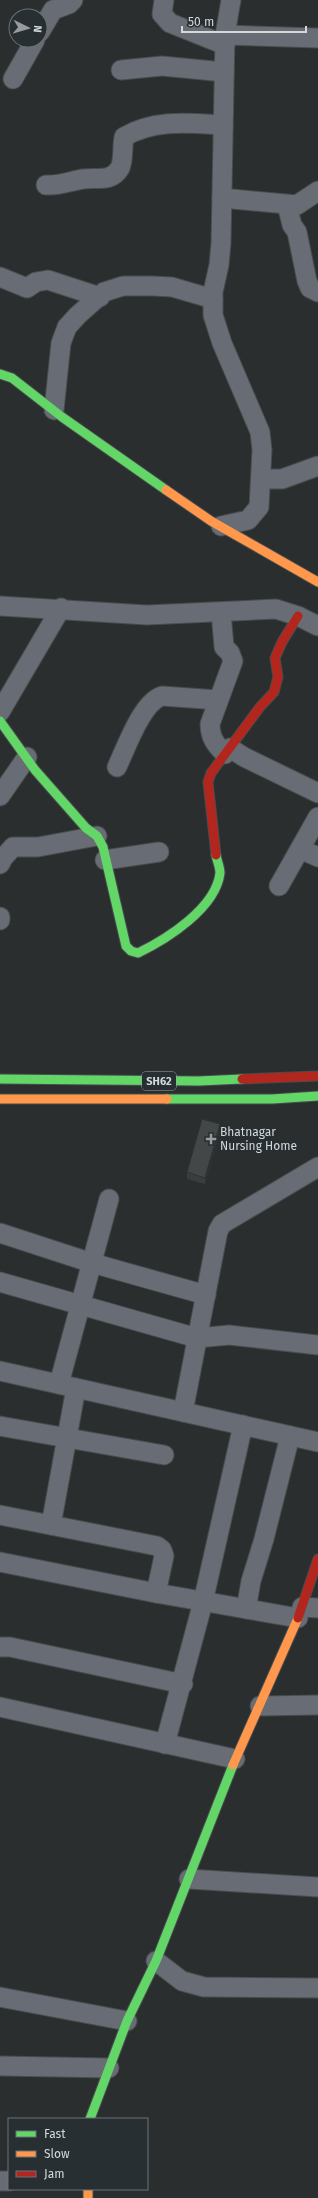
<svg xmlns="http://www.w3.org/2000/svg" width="318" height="2198" viewBox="0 0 318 2198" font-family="'Fira Sans',sans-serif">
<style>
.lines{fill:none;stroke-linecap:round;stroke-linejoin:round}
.street-casing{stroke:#494c4d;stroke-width:21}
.fast-casing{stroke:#494c4d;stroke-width:11}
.slow-casing{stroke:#494c4d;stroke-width:11}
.jam-casing{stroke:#494c4d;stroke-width:11}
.street{stroke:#676c75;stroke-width:19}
.fast{stroke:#63d668;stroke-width:9}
.slow{stroke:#ff974d;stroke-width:9}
.jam{stroke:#b3261e;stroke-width:9}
.wall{fill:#3a3d3d}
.shaded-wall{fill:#2f3232}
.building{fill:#434747;stroke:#2f3232}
.poi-dot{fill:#989c9f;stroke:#272f32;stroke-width:1.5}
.labels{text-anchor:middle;stroke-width:4;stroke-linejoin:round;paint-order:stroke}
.shield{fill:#272f32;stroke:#a0a5a8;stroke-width:1}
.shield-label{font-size:11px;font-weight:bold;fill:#d4d8db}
.poi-label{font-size:12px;fill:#d4d8db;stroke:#272f32;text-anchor:start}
</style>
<rect width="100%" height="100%" fill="#2a2e2f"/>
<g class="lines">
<g class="street-casing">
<g id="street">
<polyline points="164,0 162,14 170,23 225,45"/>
<polyline points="40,32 53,10 69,4 73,0"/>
<polyline points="225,35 318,38"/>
<polyline points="121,70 162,66 224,72"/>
<polyline points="13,79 35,40"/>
<path d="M46,185C60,186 70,181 83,179C97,177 111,183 120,168C124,160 122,145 124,137C154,119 189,123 223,125"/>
<polyline points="222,198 297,205 318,191"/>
<polyline points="287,205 292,225 297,232 307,281 310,288 318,292"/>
<polyline points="0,277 27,288 36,282 48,280 100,297"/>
<polyline points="54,410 61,343 67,327 78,315 104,292 123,286 153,286 172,287 213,299"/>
<polyline points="262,479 282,479 318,466"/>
<polyline points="221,526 248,520 259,507 262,450 260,432 222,343 213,315 213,292 219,265 221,243 225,35 231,0"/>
<polyline points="0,606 147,615 276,609 298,616 318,626"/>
<path d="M221,612L224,647L230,653L233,661L210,724C210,738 216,745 225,754"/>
<polyline points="0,712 61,608"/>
<polyline points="230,748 244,757 318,793"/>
<path d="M117,767C126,748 142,702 162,696L218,700"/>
<polyline points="0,796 27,757"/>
<polyline points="300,849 318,857"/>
<polyline points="105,860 159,852"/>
<polyline points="0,864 3,858 13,847 38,847 97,836"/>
<polyline points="279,886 318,817"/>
<polyline points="0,917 0,920"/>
<polyline points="0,1233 92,1263 206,1295"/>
<polyline points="0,1282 197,1338 229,1335 318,1345"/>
<polyline points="0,1371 318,1442"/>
<polyline points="59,1384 109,1199"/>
<polyline points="183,1412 218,1231 222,1224 318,1167"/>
<polyline points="0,1426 164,1455"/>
<polyline points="0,1515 157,1546 162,1550 164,1556 156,1593"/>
<polyline points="51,1525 76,1388"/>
<polyline points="0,1562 156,1593 298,1618"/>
<polyline points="302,1607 318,1608"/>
<polyline points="246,1609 251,1581 264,1539 290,1436"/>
<polyline points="0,1647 10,1647 183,1684"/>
<polyline points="260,1706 318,1705"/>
<polyline points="0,1707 235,1759"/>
<polyline points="165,1744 203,1602 243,1425"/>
<polyline points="189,1879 318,1887"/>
<polyline points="156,1961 182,1981 204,1987 318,1988"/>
<polyline points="0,1997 127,2021"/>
<polyline points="0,2066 109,2068"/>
<polyline points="0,2181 9,2181"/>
</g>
</g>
<g class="fast-casing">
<g id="fast">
<polyline points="0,374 12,378 62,417 166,490"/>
<path d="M0,721L35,770L86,828L97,836L103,847L126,946L131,951L138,953C167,939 216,908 220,873C220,867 217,861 216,855"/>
<polyline points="0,1079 199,1081 242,1079"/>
<polyline points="167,1099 272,1099 318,1096"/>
<polyline points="90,2119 127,2021 156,1961 233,1765"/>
</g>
</g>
<g class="slow-casing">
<g id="slow">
<polyline points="166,490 211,521 318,582"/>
<polyline points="0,1099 167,1099"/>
<polyline points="233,1765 298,1618"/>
<polyline points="88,2189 88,2198"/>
</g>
</g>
<g class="jam-casing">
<g id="jam">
<polyline points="216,855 208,782 211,773 260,707 274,692 278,677 275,658 282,642 298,616"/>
<polyline points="242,1079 318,1076"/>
<polyline points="298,1618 318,1559"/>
</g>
</g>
<use href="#street" class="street"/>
<use href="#fast" class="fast"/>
<use href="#slow" class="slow"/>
<use href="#jam" class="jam"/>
</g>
<polygon class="wall" points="220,1131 205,1184 187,1179 187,1172"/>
<polygon class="shaded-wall" points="220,1124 220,1131 205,1184 205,1178"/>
<polygon class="building" points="202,1119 220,1124 205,1178 187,1172"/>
<path class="poi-dot" d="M209 1133h4v4h4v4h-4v4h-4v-4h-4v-4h4z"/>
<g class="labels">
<rect class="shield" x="142" y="1072" width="34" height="18" rx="3"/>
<g class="shield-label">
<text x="159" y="1085">SH62</text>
</g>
<g class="poi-label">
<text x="220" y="1136">Bhatnagar<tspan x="220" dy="14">Nursing Home</tspan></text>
</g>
</g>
<rect x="8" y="2118" width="140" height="72" fill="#272f32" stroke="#6c7376"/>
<rect x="16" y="2131" width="20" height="6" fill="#63d668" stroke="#6c7376"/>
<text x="44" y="2138" font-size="12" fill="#d4d8db">Fast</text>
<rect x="16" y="2151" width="20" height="6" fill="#ff974d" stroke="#6c7376"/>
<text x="44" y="2158" font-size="12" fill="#d4d8db">Slow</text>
<rect x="16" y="2171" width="20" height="6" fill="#b3261e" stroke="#6c7376"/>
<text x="44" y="2178" font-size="12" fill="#d4d8db">Jam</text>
<g transform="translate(28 28) rotate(95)"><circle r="19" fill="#272f32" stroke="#6c7376"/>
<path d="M0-3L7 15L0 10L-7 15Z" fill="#989c9f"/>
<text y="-6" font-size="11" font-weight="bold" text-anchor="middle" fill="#d4d8db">N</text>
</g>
<path d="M182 26v6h124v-6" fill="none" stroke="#d4d8db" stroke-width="2"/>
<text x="188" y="26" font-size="12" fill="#d4d8db" stroke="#272f32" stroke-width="3" paint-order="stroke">50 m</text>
</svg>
